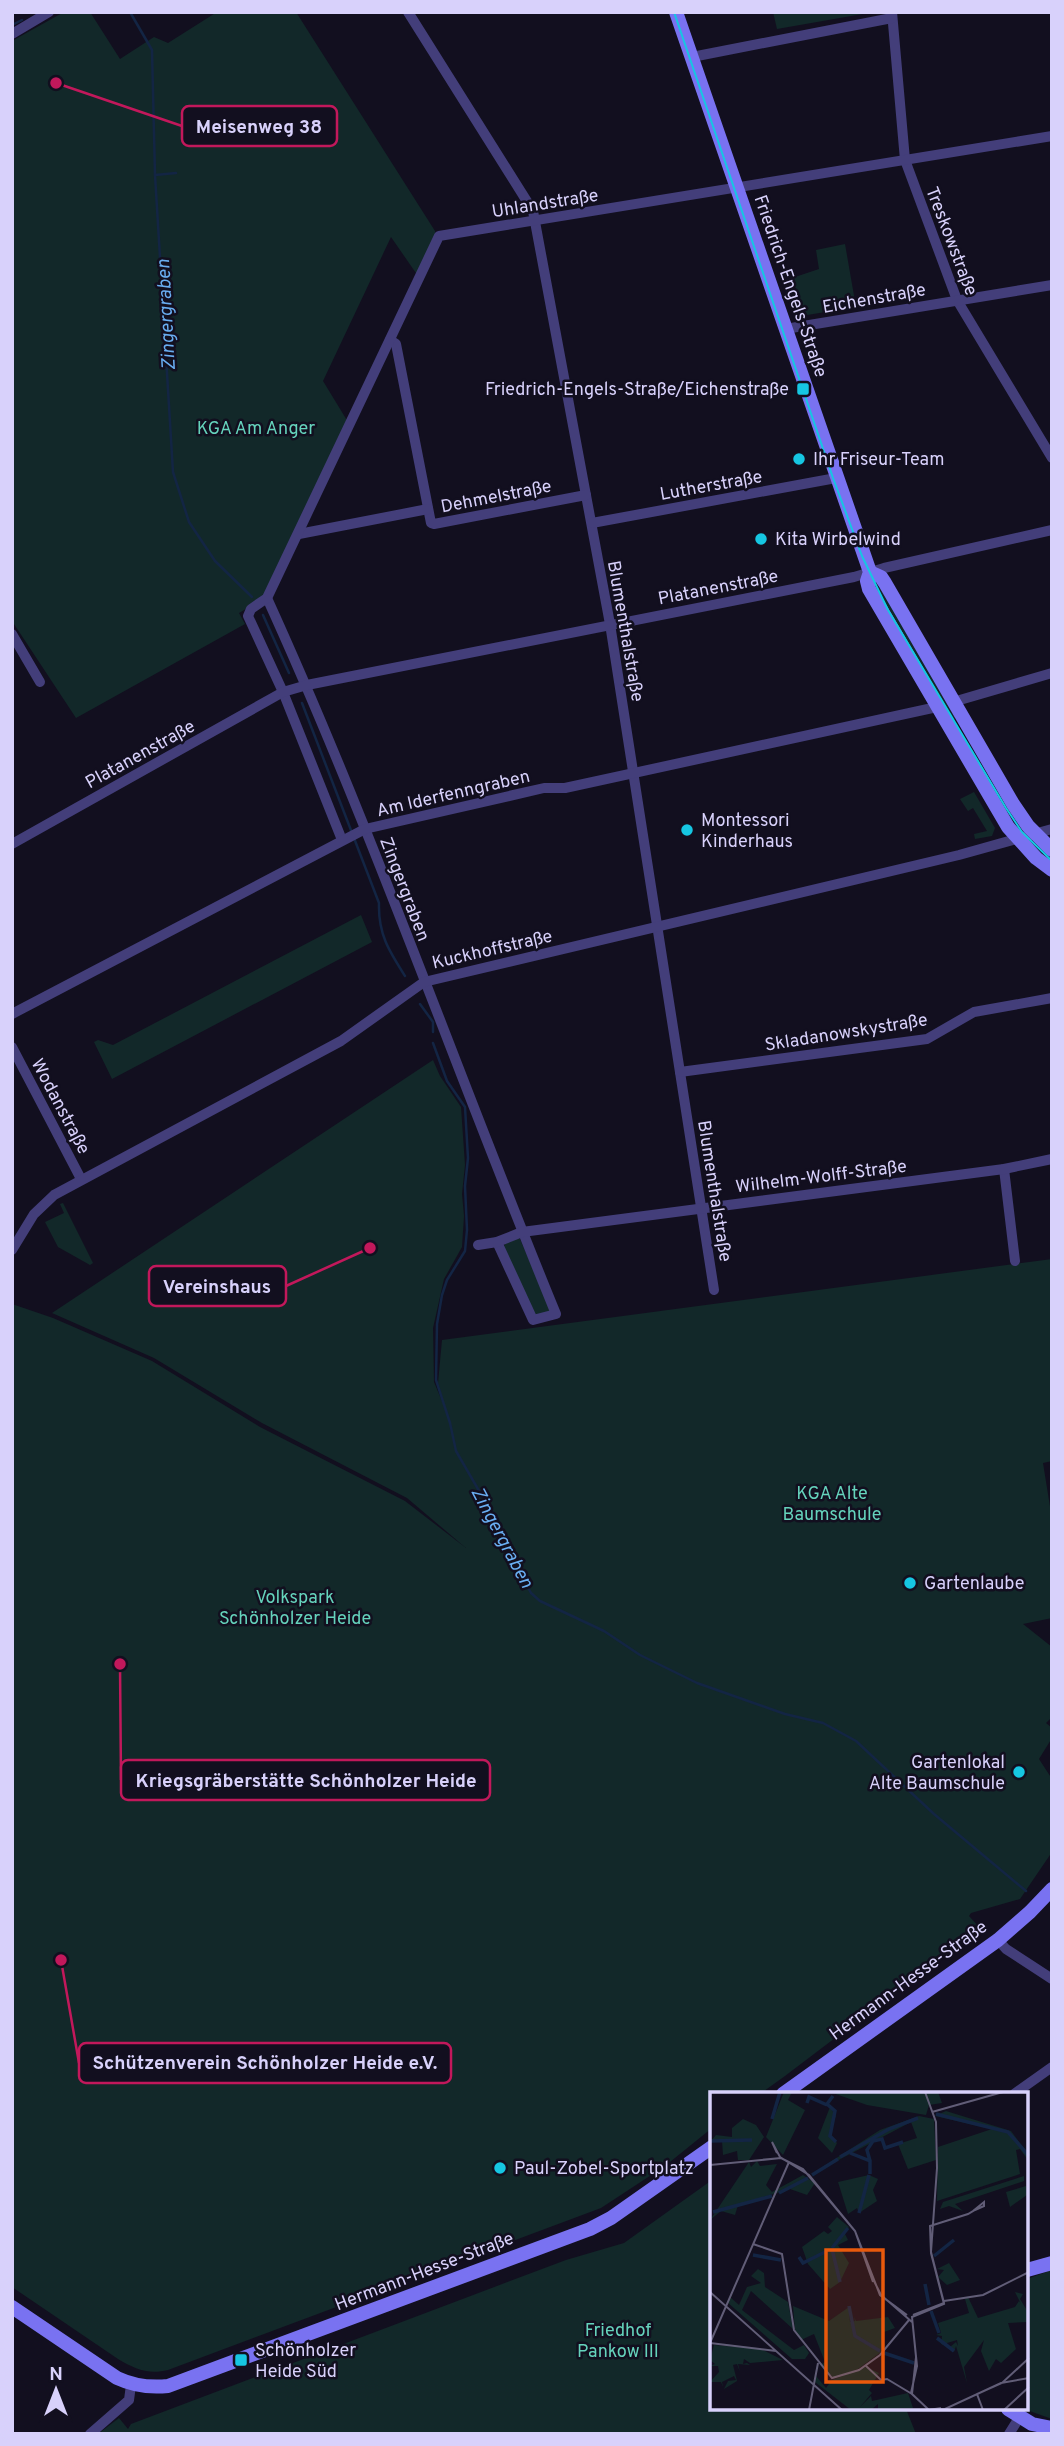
<svg xmlns="http://www.w3.org/2000/svg" width="1064" height="2446" viewBox="0 0 1064 2446" font-family="Overpass,sans-serif">
<style>
.green{fill:#122829}
.lines{fill:none;stroke-linecap:round;stroke-linejoin:round}
.stream{stroke:#132544;stroke-width:2.5}
.street{stroke:#433e7a;stroke-width:10}
.secondary{stroke:#7972f1;stroke-width:14}
.tram{stroke:#16c6e2;stroke-width:2}
.poi-dot{fill:#16c6e2;stroke:#120f1f;stroke-width:2.5}
.labels{text-anchor:middle;stroke-width:5;stroke-linejoin:round;paint-order:stroke}
.street-label{font-size:18px;fill:#d8d1fb;stroke:#120f1f}
.poi-label{font-size:18px;fill:#d8d1fb;stroke:#120f1f;text-anchor:start}
.park-label{font-size:18px;fill:#65d3bc;stroke:#120f1f}
.water-label{font-size:19px;font-style:italic;fill:#69adf1;stroke:#120f1f}
.inset-river{fill:none;stroke:#132544;stroke-width:3.5}
.inset-road{fill:none;stroke:#615d77;stroke-width:2}
.view{fill:#e8590c;fill-opacity:0.15;stroke:#e8590c;stroke-width:3.5}
.inset-edge{fill:none;stroke:#d8d1fb;stroke-width:3.5}
.leader{fill:none;stroke:#c2185b;stroke-width:2.5}
.callout-dot{fill:#c2185b;stroke:#120f1f;stroke-width:2.5}
.callout{fill:#120f1f;stroke:#c2185b;stroke-width:2.5}
.callout-label{font-size:19px;text-anchor:middle;font-weight:bold;fill:#d8d1fb}
</style>
<rect width="100%" height="100%" fill="#120f1f"/>
<g class="green">
<polygon points="64,12 90,12 120,59 154,37 168,43 217,12 296,12 435,231 435,238 418,276 391,237 323,381 348,422 261,600 239,613 245,624 76,718 12,621 12,41"/>
<polygon points="773,12 874,12 777,29"/>
<polygon points="845,244 856,307 795,317 783,281 819,269 816,250"/>
<polygon points="882,587 958,716 950,722 882,605 885,602 879,588"/>
<polygon points="974,792 995,828 992,836 975,839 974,834 987,831 973,808 968,811 960,799"/>
<polygon points="361,915 372,942 112,1079 94,1042 98,1040 113,1045"/>
<path d="M433,1060L440,1076L461,1107L465,1165L462,1194L464,1216L462,1247L444,1279L433,1328L434,1382L447,1413L438,1383L442,1340L1052,1259V1461L1043,1463L1052,1519V1618L1023,1624L1052,1647V1717L1046,1723L1052,1728V1738L1039,1759L1052,1779V1852L1020,1899L971,1913L969,1916L980,1928L785,2076L760,2094H712V2128L665,2166L601,2208L168,2370C148,2375 135,2369 118,2359L12,2287V1304L53,1318L152,1361L260,1427L405,1501L466,1548L407,1498L262,1423L154,1358L52,1313Z"/>
<polygon points="63,1203 93,1263 90,1265 58,1247 45,1222 64,1213 60,1204"/>
<polygon points="517,1238 520,1239 552,1313 535,1317 504,1247 505,1243"/>
<polygon points="712,2180 712,2409 906,2409 916,2434 98,2434 119,2418 128,2429 131,2424 566,2260 624,2243"/>
<polygon points="1052,2270 1052,2419 1024,2409 1027,2409 1027,2279"/>
</g>
<g class="lines">
<g class="stream">
<polyline points="130,12 152,50 155,175 173,472 189,522 215,561 252,597"/>
<polyline points="12,25 22,20"/>
<polyline points="155,175 176,173"/>
<polyline points="263,615 289,673"/>
<path d="M302,703L379,903C378,934 389,951 405,976"/>
<polyline points="420,1004 433,1022 433,1032"/>
<polyline points="433,1043 447,1081 465,1107 468,1158 465,1186 467,1230 465,1251 447,1280 442,1295 437,1324 436,1380 450,1423 456,1451 508,1541 525,1582 531,1593 540,1601 604,1631 640,1655 697,1683 785,1714 823,1723 856,1741 934,1814 1026,1891"/>
</g>
<g class="street">
<polyline points="408,12 533,211 610,624 714,1290"/>
<polyline points="892,12 905,160 957,300 1052,458"/>
<polyline points="12,34 49,12"/>
<polyline points="692,57 892,18"/>
<polyline points="785,329 1052,285"/>
<polyline points="390,340 396,344 431,523 434,524 586,495"/>
<polyline points="592,523 836,478"/>
<polyline points="299,534 428,509"/>
<path d="M267,598C374,833 458,1076 556,1314L533,1320L497,1242"/>
<polyline points="12,634 40,682"/>
<polyline points="953,702 1052,673"/>
<polyline points="342,840 283,692 248,616 251,609 267,598 439,236 1052,136"/>
<polyline points="12,844 283,692 307,685 854,577 884,568 1052,530"/>
<polyline points="12,1014 365,829 544,788 565,788 937,707"/>
<polyline points="12,1047 81,1179"/>
<polyline points="680,1072 927,1039 974,1012 1052,998"/>
<polyline points="1004,1169 1015,1261"/>
<polyline points="478,1245 497,1242 522,1232 1004,1169 1052,1159"/>
<polyline points="12,1250 34,1214 54,1195 341,1041 424,982 959,855 1052,829"/>
<polyline points="998,1940 1006,1949 1052,1979"/>
<polyline points="1014,2094 1052,2067"/>
<polyline points="90,2434 129,2400 131,2385"/>
<polyline points="1009,2434 1019,2418"/>
</g>
<g class="secondary">
<polyline points="676,12 870,572 867,581 869,589 1008,827 1036,858 1052,870"/>
<polyline points="870,572 881,577 885,583 1013,804 1028,826 1052,850"/>
<polyline points="783,2094 998,1940 1030,1912 1052,1889"/>
<polyline points="1027,2270 1052,2263"/>
<path d="M12,2307L117,2378C134,2386 149,2388 168,2386L590,2229L611,2218L712,2147"/>
<polyline points="1008,2409 1032,2424 1052,2428"/>
</g>
<polyline class="tram" points="674,12 833,478 862,556 888,610 1006,808 1022,832 1052,861"/>
</g>
<g class="poi-dot">
<rect x="796" y="382" width="14" height="14" rx="3.5"/>
<circle cx="799" cy="459" r="7"/>
<circle cx="761" cy="539" r="7"/>
<circle cx="687" cy="830" r="7"/>
<circle cx="910" cy="1583" r="7"/>
<circle cx="1019" cy="1772" r="7"/>
<circle cx="500" cy="2168" r="7"/>
<rect x="234" y="2353" width="14" height="14" rx="3.5"/>
</g>
<g class="labels">
<g class="street-label">
<text transform="translate(545 203) rotate(-9)" y="6">Uhlandstraße</text>
<text transform="translate(952 241) rotate(69)" y="6">Treskowstraße</text>
<text transform="translate(791 286) rotate(71)" y="6">Friedrich-Engels-Straße</text>
<text transform="translate(874 298) rotate(-10)" y="6">Eichenstraße</text>
<text transform="translate(711 485) rotate(-10)" y="6">Lutherstraße</text>
<text transform="translate(496 496) rotate(-11)" y="6">Dehmelstraße</text>
<text transform="translate(718 587) rotate(-11)" y="6">Platanenstraße</text>
<text transform="translate(626 631) rotate(80)" y="6">Blumenthalstraße</text>
<text transform="translate(140 754) rotate(-29)" y="6">Platanenstraße</text>
<text transform="translate(453 793) rotate(-13)" y="6">Am Iderfenngraben</text>
<text transform="translate(405 889) rotate(69)" y="6">Zingergraben</text>
<text transform="translate(492 949) rotate(-13)" y="6">Kuckhoffstraße</text>
<text transform="translate(846 1032) rotate(-9)" y="6">Skladanowskystraße</text>
<text transform="translate(61 1106) rotate(62)" y="6">Wodanstraße</text>
<text transform="translate(821 1176) rotate(-7)" y="6">Wilhelm-Wolff-Straße</text>
<text transform="translate(715 1191) rotate(81)" y="6">Blumenthalstraße</text>
<text transform="translate(908 1980) rotate(-36)" y="6">Hermann-Hesse-Straße</text>
<text transform="translate(424 2271) rotate(-21)" y="6">Hermann-Hesse-Straße</text>
</g>
<g class="poi-label">
<text x="789" y="395" text-anchor="end">Friedrich-Engels-Straße/Eichenstraße</text>
<text x="813" y="465">Ihr Friseur-Team</text>
<text x="775" y="545">Kita Wirbelwind</text>
<text x="701" y="826">Montessori<tspan x="701" dy="21">Kinderhaus</tspan></text>
<text x="924" y="1589">Gartenlaube</text>
<text x="1005" y="1768" text-anchor="end">Gartenlokal<tspan x="1005" dy="21">Alte Baumschule</tspan></text>
<text x="514" y="2174">Paul-Zobel-Sportplatz</text>
<text x="255" y="2356">Schönholzer<tspan x="255" dy="21">Heide Süd</tspan></text>
</g>
<g class="park-label">
<text x="256" y="434">KGA Am Anger</text>
<text x="832" y="1499">KGA Alte<tspan x="832" dy="21">Baumschule</tspan></text>
<text x="295" y="1603">Volkspark<tspan x="295" dy="21">Schönholzer Heide</tspan></text>
<text x="618" y="2336">Friedhof<tspan x="618" dy="21">Pankow III</tspan></text>
</g>
<g class="water-label">
<text transform="translate(165 315) rotate(-93)" y="7">Zingergraben</text>
<text transform="translate(503 1537) rotate(62)" y="7">Zingergraben</text>
</g>
</g>
<g transform="translate(710 2092)">
<rect width="318" height="318" fill="#120f1f"/>
<path d="M74,0H82L78,8L95,18L73,63L56,45ZM120,0H228L232,11L219,13L216,23L157,13ZM120,15L126,24L119,42L127,51L122,61L108,46ZM236,19L301,39L318,62V68L310,57L306,58L310,82L227,109L228,55L282,37L225,24ZM209,24L224,27L226,68L198,77L188,52L207,46L201,30L100,83L170,38ZM33,27L46,33L54,45L39,68H28L27,59L13,63L12,49L0,50L6,43L22,45V36ZM47,69L50,74L67,72L56,93L62,100L93,83L105,91L97,103L80,97L28,113L25,123L11,119L0,128L39,70L41,75ZM159,83L168,87L163,98L167,109L149,121L147,116L138,122L128,90ZM314,84V89L245,112L253,119L239,114L230,117L233,110ZM316,94L317,103L300,115L296,100ZM127,125L139,135L134,140L138,148L128,153L139,171L130,190L120,197L98,172L92,155L114,139L118,142L122,139L118,135ZM239,171L250,188L237,193L228,185L234,178L227,177ZM48,177L54,181L55,195L78,210L83,237L41,199L32,218L84,258L94,253L99,261L95,267H82L17,210L20,205L29,213L37,195L51,191L41,184ZM305,200L313,202L310,207L318,220V230L298,231L306,257L291,271L286,267L279,279L271,259L274,248L254,275L257,291L246,254L244,260L240,255L246,250L248,254L247,248L237,251L238,255L231,252L232,244L226,243L231,241L228,231L259,221L255,207L258,205L268,226L305,215L309,209L311,212ZM83,214L119,229L139,215L140,230L145,229L144,225L146,229L178,225L185,236L174,240L171,260L148,277L124,286L110,273L115,270L104,242L91,248L85,238ZM4,253L51,257L73,268L40,271L34,267L33,272L37,271L40,273L28,272L30,280L27,272L23,273L27,289L14,297L18,289L26,288L24,284L12,290L13,295L11,290H0L9,280L8,274H0L5,272L0,268ZM156,275L169,281L159,298L162,301L150,315L161,304L162,309L198,301L203,316L168,318V312L161,318H141L105,290L106,284L116,296L122,288Z" fill="#122829"/>
<path class="inset-river" d="M123,4L117,12L125,19L120,44L126,50M97,11L99,5L117,13M226,22L298,40L319,64M62,27L70,0M0,49L42,48M140,61L160,69V82M130,65L179,37L208,26M160,69L157,58L163,49L172,47L175,56L193,50M102,83L128,67M69,101L98,86M3,120L62,104M149,121L159,83M122,156L138,136M122,157L130,190M43,163L71,168M224,164L244,148M89,165L93,171L117,159M215,192L219,213M139,214L145,244L170,259M221,219L229,241M227,246L244,259M174,261L204,271"/>
<path class="inset-road" d="M222,20L293,0M67,61L62,50L70,65L99,83L145,139L163,190M0,73L71,66L93,77L145,139L170,203L197,223M43,152L72,162L84,238L122,286L149,278L170,263L199,228M161,183L171,203L202,230M0,200L132,318M234,209L273,203L319,180M203,223L234,211L221,160L227,76L226,30L215,0M202,225L207,274L201,301L219,318L235,317L291,291L319,286M0,251L79,70M0,251L66,259M206,265L202,302L219,318L231,316M155,273L171,288L177,287L202,302M207,275L202,225L234,212L221,161L220,134L258,122L265,118L274,114V110L263,119M99,318L108,271M273,318L267,302L292,291L319,266M294,318L319,295"/>
<path class="view" d="M116,158H173V290H116Z"/>
<rect width="318" height="318" class="inset-edge"/>
</g>
<path class="leader" d="M56 83L182 126M370 1248L286 1286M120 1664L121 1780M61 1960L79 2063"/>
<g class="callout-dot">
<circle cx="56" cy="83" r="7"/>
<circle cx="370" cy="1248" r="7"/>
<circle cx="120" cy="1664" r="7"/>
<circle cx="61" cy="1960" r="7"/>
</g>
<g class="callout">
<rect x="182" y="106" width="155" height="40" rx="7"/>
<rect x="149" y="1266" width="137" height="40" rx="7"/>
<rect x="121" y="1760" width="369" height="40" rx="7"/>
<rect x="79" y="2043" width="372" height="40" rx="7"/>
</g>
<g class="callout-label">
<text x="259" y="133">Meisenweg 38</text>
<text x="217" y="1293">Vereinshaus</text>
<text x="306" y="1787">Kriegsgräberstätte Schönholzer Heide</text>
<text x="265" y="2069">Schützenverein Schönholzer Heide e.V.</text>
</g>
<rect width="1064" height="2446" fill="none" stroke="#d8d1fb" stroke-width="28"/>
<g transform="translate(56 2390)" stroke="#120f1f" stroke-width="5" paint-order="stroke">
<path d="M0-5L12 26L0 18L-12 26Z" fill="#d8d1fb"/>
<text y="-10" font-size="19" font-weight="bold" text-anchor="middle" fill="#d8d1fb">N</text>
</g>
</svg>
